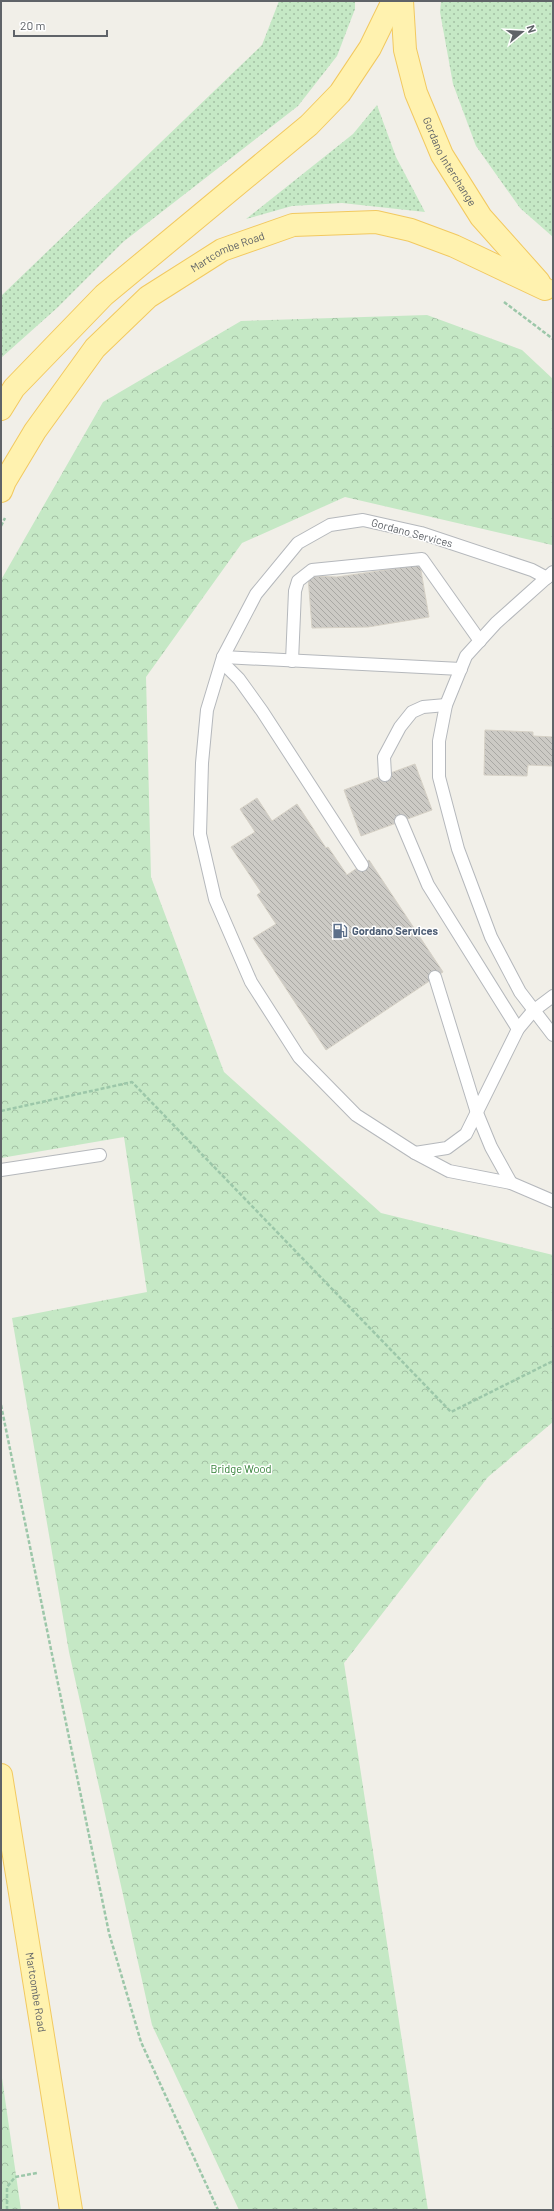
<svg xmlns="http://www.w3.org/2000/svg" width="554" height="2211" viewBox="0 0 554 2211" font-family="Barlow,sans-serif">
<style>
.grass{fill:url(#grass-dots)}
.forest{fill:url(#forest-crowns)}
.building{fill:url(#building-back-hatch);stroke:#d6d1c6}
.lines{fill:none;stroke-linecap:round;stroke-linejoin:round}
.lane-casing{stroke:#b5b8bc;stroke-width:14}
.primary-casing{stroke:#f2c960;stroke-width:24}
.path{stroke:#9cc7a9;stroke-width:2.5;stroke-dasharray:4 2;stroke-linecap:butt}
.lane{stroke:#fff;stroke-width:12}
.primary{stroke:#fff2af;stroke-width:22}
.labels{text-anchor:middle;stroke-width:3;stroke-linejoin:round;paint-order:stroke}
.street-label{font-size:11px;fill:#5f6368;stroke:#fff}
.service-label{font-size:11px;font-weight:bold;fill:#4e5e75;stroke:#fff;text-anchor:start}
.park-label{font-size:11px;fill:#348238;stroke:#fff}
</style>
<defs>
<pattern id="grass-dots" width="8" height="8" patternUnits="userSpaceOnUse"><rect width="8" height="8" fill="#c5e8c5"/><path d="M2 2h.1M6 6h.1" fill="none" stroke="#a3c0a4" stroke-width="1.8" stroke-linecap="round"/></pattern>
<pattern id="forest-crowns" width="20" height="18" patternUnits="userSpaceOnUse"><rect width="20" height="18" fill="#c5e8c5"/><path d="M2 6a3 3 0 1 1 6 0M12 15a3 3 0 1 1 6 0" fill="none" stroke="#a3c0a4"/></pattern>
<pattern id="building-back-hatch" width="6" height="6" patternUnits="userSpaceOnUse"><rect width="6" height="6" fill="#cccac5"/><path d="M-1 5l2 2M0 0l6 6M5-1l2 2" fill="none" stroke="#a9a8a4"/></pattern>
</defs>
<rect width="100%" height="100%" fill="#f1efe8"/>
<g class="grass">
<polygon points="279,1 355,1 355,9 337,56 298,106 123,242 57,308 1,358 1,296 262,45"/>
<polygon points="441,1 553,1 553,237 520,208 476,146 453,84 440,12"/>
<polygon points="377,105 396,157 425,212 342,203 292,206 246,219 353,134"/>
</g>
<g class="forest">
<polygon points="427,315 522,350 553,379 552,545 345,497 242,543 146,677 151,877 224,1072 381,1213 553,1255 553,1422 488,1477 344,1663 428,2210 239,2210 152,2025 69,1652 12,1318 147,1292 124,1137 1,1158 1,580 103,402 241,321"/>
<polygon points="1,2071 21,2210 1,2210"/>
</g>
<g class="building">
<polygon points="420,565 429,617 368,627 312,628 308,576 337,577"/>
<polygon points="485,730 533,732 533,736 553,737 553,766 528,765 527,776 484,775"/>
<polygon points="415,764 432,810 361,836 344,790"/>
<polygon points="257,798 272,821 297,804 326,848 328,847 347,875 369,860 443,972 326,1050 253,938 276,924 257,895 261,892 231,847 255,832 240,809"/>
</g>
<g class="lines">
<g class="lane-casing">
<g id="lane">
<polyline points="553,572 496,623 466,656 446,705 439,741 439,777 458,849 491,937 520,992 553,1035"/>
<polyline points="547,578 532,570 421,533 363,520 330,525 298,543 256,594 223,657 207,710 202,763 200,834 215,899 251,982 299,1057 356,1115 415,1153 449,1171 511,1183 553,1201"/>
<polyline points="223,657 461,669"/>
<polyline points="292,661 295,591 298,581 312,570 422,559 480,641"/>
<polyline points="222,662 239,679 262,711 362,865"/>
<polyline points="385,775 384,757 400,727 412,712 423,707 446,705"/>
<polyline points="401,821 428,885 518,1029"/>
<polyline points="435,977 477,1113 491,1147 511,1183"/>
<polyline points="415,1153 447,1148 466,1134 518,1029 533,1011 553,996"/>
<polyline points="1,1170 100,1155"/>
</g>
</g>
<g class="primary-casing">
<g id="primary">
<path id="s1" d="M402,1L405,50L416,93L442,155L481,217L539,282"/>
<polyline points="1,409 14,388 104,295 309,125 340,93 370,48 393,1"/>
<path id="s2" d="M1,491L5,481L35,431L95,348L148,297L222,250L293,225L376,222L411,230L454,246L545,289"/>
<path id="s3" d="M1,1775L71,2210"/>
</g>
</g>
<g class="path">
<polyline points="504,302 553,339"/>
<polyline points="1,526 5,518"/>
<polyline points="1,1111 132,1082 451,1412 553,1361"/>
<polyline points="1,1405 109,1933 141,2042 218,2210"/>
<polyline points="7,2210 7,2187 15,2177 37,2173"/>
</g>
<use href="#lane" class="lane"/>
<use href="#primary" class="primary"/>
</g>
<defs>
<g id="fuel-bare" transform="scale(1.2)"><path d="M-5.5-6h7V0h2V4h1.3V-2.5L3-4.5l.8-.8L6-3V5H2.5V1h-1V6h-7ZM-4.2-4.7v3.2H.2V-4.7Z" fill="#5c6f8a" stroke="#fff" stroke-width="2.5" paint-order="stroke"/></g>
</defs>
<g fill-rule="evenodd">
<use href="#fuel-bare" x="340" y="931"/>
</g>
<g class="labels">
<g class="street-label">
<text dy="4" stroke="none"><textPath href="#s1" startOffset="170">Gordano Interchange</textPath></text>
<text dy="4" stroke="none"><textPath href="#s2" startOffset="337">Martcombe Road</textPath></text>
<text transform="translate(412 533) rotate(15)" y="4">Gordano Services</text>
<text dy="4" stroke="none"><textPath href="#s3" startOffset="220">Martcombe Road</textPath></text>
</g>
<g class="service-label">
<text x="352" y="935">Gordano Services</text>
</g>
<g class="park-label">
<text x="241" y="1473">Bridge Wood</text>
</g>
</g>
<rect width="554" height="2211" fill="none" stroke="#5f6368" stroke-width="4"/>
<g transform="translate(522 32) rotate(72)" stroke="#ffffff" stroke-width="3" paint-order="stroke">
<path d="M0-3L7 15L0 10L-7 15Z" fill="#5f6368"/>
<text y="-6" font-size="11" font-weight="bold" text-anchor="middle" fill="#5f6368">N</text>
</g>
<path d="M14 30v6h93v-6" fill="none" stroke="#5f6368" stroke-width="2"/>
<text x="20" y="30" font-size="12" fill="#5f6368" stroke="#ffffff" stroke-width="3" paint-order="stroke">20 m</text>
</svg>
